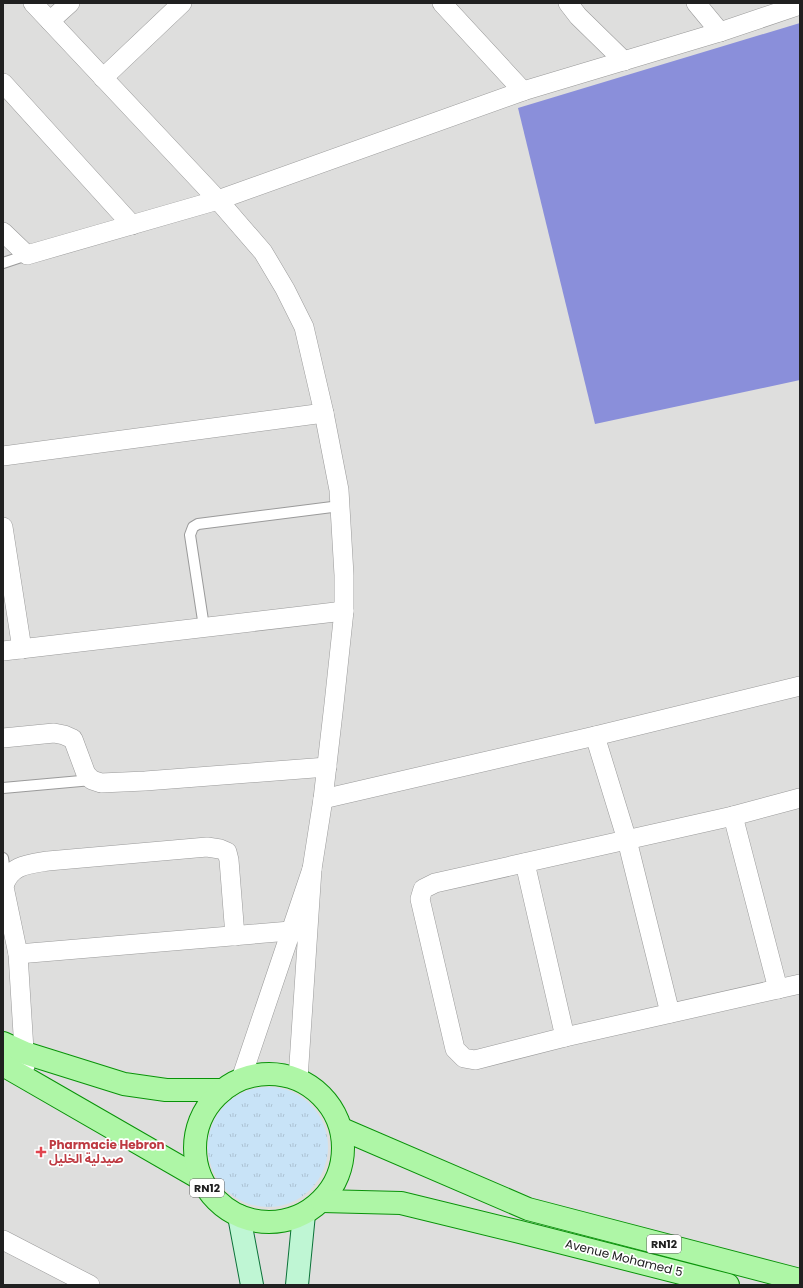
<svg xmlns="http://www.w3.org/2000/svg" width="803" height="1288" viewBox="0 0 803 1288" font-family="Poppins,'Noto Sans Arabic',sans-serif">
<style>
.residential{fill:#dededd}
.park{fill:url(#park-tufts)}
.pitch{fill:#8a8fda}
.lines{fill:none;stroke-linecap:round;stroke-linejoin:round}
.lane-casing{stroke:#9a9a9a;stroke-width:12}
.street-casing{stroke:#9a9a9a;stroke-width:20}
.secondary-casing{stroke:#0c7239;stroke-width:24}
.primary-casing{stroke:#099309;stroke-width:24}
.lane{stroke:#fff;stroke-width:10}
.street{stroke:#fff;stroke-width:19}
.secondary{stroke:#bff6d4;stroke-width:22}
.primary{stroke:#aef6a6;stroke-width:22}
.health-dot{fill:#e0444e;stroke:#fff;stroke-width:1.5}
.labels{text-anchor:middle;stroke-width:3.5;stroke-linejoin:round;paint-order:stroke}
.shield{fill:#fff;stroke:#636363;stroke-width:1}
.shield-label{font-size:11px;font-weight:bold;fill:#202020}
.health-label{font-size:12px;font-weight:bold;fill:#be3a42;stroke:#fff;text-anchor:start}
.street-label{font-size:12px;fill:#202020;stroke:#fff}
</style>
<defs>
<pattern id="park-tufts" width="24" height="20" patternUnits="userSpaceOnUse"><rect width="24" height="20" fill="#c8e3f7"/><path d="M3 7l-1-3M5 7V3M7 7l1-3M15 17l-1-3M17 17v-4M19 17l1-3" fill="none" stroke="#acc2d3"/></pattern>
</defs>
<rect width="100%" height="100%" fill="#e7f0e7"/>
<rect class="residential" x="3" y="3" width="797" height="1282"/>
<circle class="park" cx="268" cy="1147" r="60"/>
<polygon class="pitch" points="800,23 800,380 595,424 518,108"/>
<g class="lines">
<g class="lane-casing">
<g id="lane">
<polyline points="3,263 27,255"/>
<polyline points="204,627 190,535 193,527 198,524 340,506"/>
<polyline points="3,788 92,780"/>
<polyline points="3,858 6,878"/>
</g>
</g>
<g class="street-casing">
<g id="street">
<polyline points="33,3 218,200 263,252 285,289 304,327 324,413 339,490 344,575 344,611 334,704 323,799 312,869"/>
<polyline points="442,3 523,91"/>
<polyline points="568,3 578,16 624,61"/>
<polyline points="696,3 720,32"/>
<polyline points="50,21 70,3"/>
<polyline points="103,78 182,3"/>
<polyline points="3,83 132,225"/>
<polyline points="3,232 27,255 218,200 523,91 720,32 800,5"/>
<polyline points="3,456 324,413"/>
<polyline points="3,527 22,649"/>
<polyline points="3,651 344,611"/>
<polyline points="595,736 627,840 670,1013"/>
<polyline points="3,738 54,733 64,735 73,739 86,774 92,780 101,783 145,781 327,767"/>
<polyline points="800,798 733,816 435,883 423,889 420,899 455,1049 464,1058 475,1060 565,1037 800,984"/>
<polyline points="323,799 595,736 800,686"/>
<polyline points="733,816 778,989"/>
<polyline points="525,863 565,1037"/>
<polyline points="18,954 302,930"/>
<path d="M25,1066L18,954L4,887C9,865 29,864 48,861L207,847L220,849L227,852L229,860L235,936"/>
<polyline points="241,1079 312,869 298,1079"/>
<polyline points="3,1240 90,1285"/>
</g>
</g>
<g class="secondary-casing">
<g id="secondary">
<polyline points="239,1216 252,1285"/>
<polyline points="297,1285 304,1214"/>
</g>
</g>
<g class="primary-casing">
<g id="primary">
<polyline points="3,1043 25,1053 124,1084 166,1090 223,1090"/>
<polyline points="3,1065 201,1179"/>
<circle cx="269" cy="1148" r="74"/>
<polyline points="342,1129 528,1209 800,1280"/>
<polyline points="322,1201 401,1203 520,1232 728,1285"/>
</g>
</g>
<use href="#lane" class="lane"/>
<use href="#street" class="street"/>
<use href="#secondary" class="secondary"/>
<use href="#primary" class="primary"/>
</g>
<path class="health-dot" d="M39 1146h4v4h4v4h-4v4h-4v-4h-4v-4h4z"/>
<g class="labels">
<g class="shield">
<rect x="190" y="1179" width="34" height="18" rx="3"/>
<rect x="647" y="1235" width="34" height="18" rx="3"/>
</g>
<g class="shield-label">
<text x="207" y="1192">RN12</text>
<text x="664" y="1248">RN12</text>
</g>
<g class="health-label">
<text x="49" y="1149">Pharmacie Hebron<tspan x="49" dy="14">صيدلية الخليل</tspan></text>
</g>
<g class="street-label">
<text transform="translate(624 1258) rotate(14)" y="4">Avenue Mohamed 5</text>
</g>
</g>
<rect width="803" height="1288" fill="none" stroke="#202020" stroke-width="8"/>
</svg>
